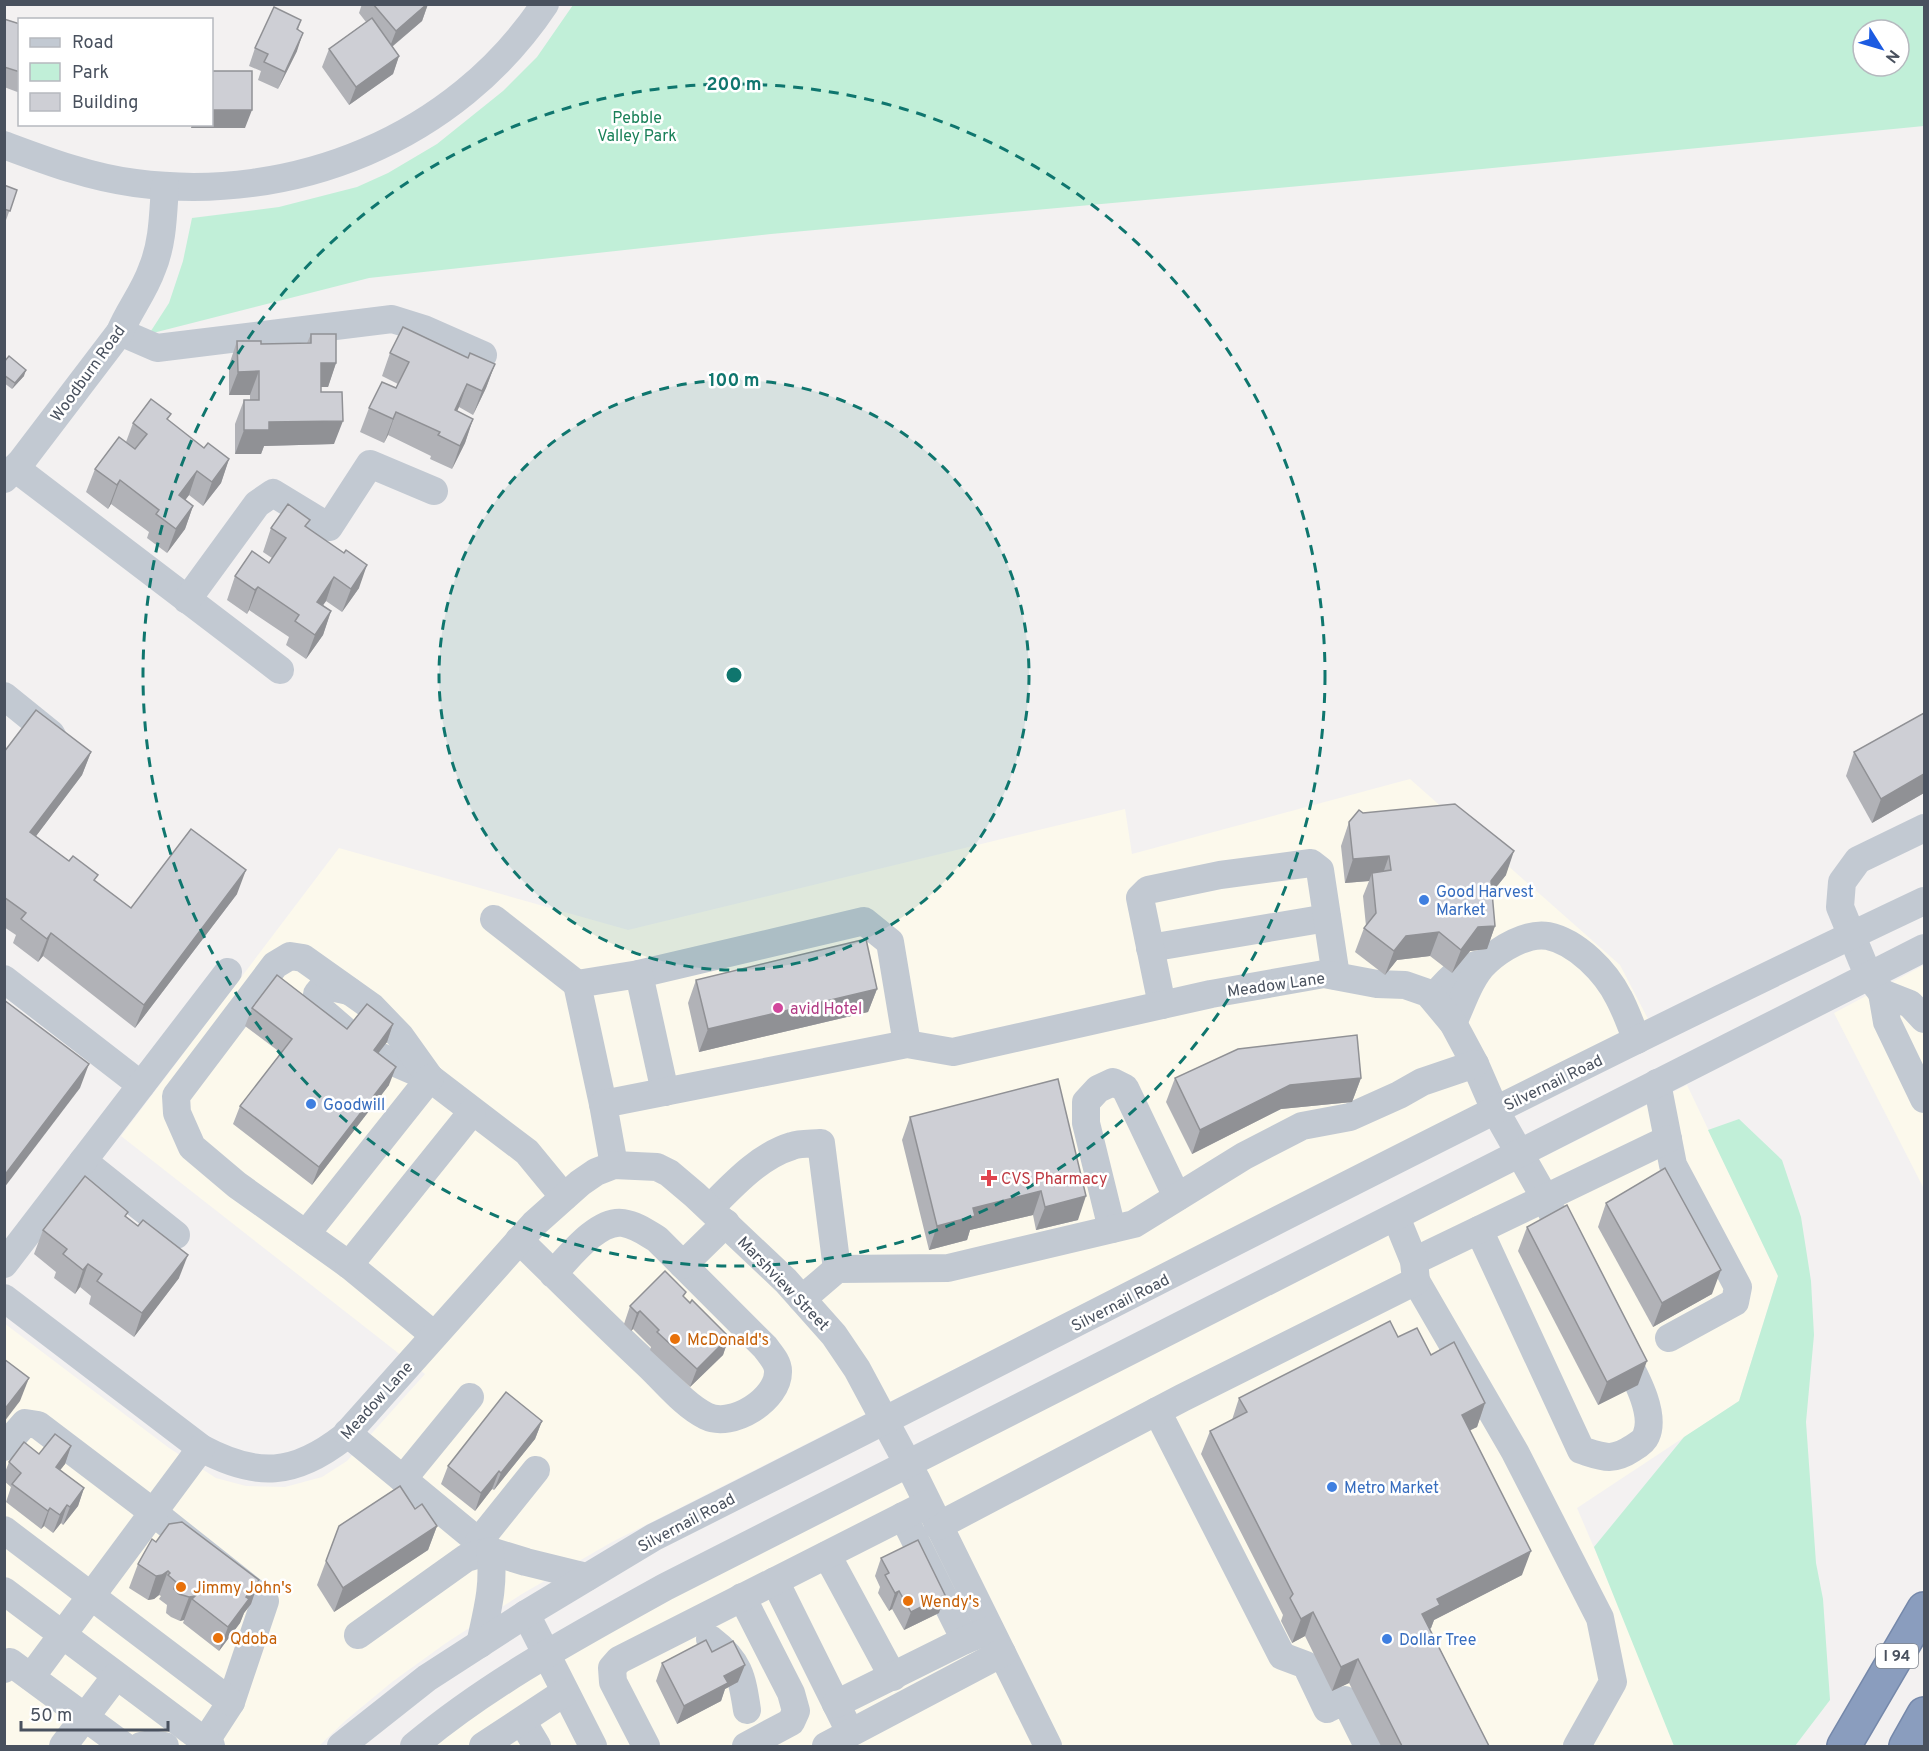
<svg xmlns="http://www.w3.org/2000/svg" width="1929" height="1751" viewBox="0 0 1929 1751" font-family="Overpass,sans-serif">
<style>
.commercial{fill:#fcf9ec}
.green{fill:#c1efd8;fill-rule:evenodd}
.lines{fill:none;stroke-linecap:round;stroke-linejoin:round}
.highway-casing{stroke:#7588aa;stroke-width:36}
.minor{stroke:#c2c9d2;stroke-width:28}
.highway{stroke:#8a9dbe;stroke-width:33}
.wall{fill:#b1b2b7}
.shaded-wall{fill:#909195}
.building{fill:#cecfd5;stroke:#909195;stroke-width:1.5}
.ring{fill:none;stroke:#0f766e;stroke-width:3;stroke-dasharray:10 8}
.shop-dot{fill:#3f7fe0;stroke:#fff;stroke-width:2}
.hotel-dot{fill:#d1479c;stroke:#fff;stroke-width:2}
.health-dot{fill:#e0444e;stroke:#fff;stroke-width:2}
.food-dot{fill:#e8710a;stroke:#fff;stroke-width:2}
.labels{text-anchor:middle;stroke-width:5;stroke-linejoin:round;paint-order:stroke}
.shield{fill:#fff;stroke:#80858e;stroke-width:1.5}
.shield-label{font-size:15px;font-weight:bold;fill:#49515e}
.park-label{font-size:16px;fill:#198058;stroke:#fff}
.street-label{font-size:16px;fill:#49515e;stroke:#fff}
.shop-label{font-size:16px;fill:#366cbe;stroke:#fff;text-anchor:start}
.hotel-label{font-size:16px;fill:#b23c85;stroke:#fff;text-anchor:start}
.health-label{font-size:16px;fill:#be3a42;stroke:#fff;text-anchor:start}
.food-label{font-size:16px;fill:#c56008;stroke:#fff;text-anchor:start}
.centre{fill:#0f766e;stroke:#fff;stroke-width:3}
.ring-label{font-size:18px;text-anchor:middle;font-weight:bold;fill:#0f766e;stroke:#fff;stroke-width:5;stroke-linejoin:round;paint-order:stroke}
</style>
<rect width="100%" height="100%" fill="#f3f1f1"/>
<g class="commercial">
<polygon points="1410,779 1620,965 1648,1019 612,1542 522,1594 446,1643 392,1682 345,1721 319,1746 5,1746 4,1323 169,1448 216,1478 246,1486 285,1487 322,1477 347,1461 425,1374 121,1136 339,848 628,930 1125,809 1132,854"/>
<polygon points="1924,965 1924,1189 1834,1013"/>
<polygon points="1687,1085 1778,1276 1739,1401 1577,1508 1679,1746 432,1746 476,1712 606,1627"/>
</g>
<g class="green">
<path d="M573,5H1924V126L1420,175L771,234L369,278L149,334L169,303L183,261L192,218L279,207L357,187L388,173L437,144L503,91L537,57ZM1863,30H1899V66H1863Z"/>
<polygon points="1739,1119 1782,1160 1801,1217 1811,1281 1814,1335 1806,1422 1816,1563 1823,1599 1830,1700 1795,1746 1674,1746 1594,1547 1684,1437 1739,1401 1778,1276 1708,1130"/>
</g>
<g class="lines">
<g class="highway-casing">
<g id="highway">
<polyline points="1844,1746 1924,1609"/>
<polyline points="1906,1746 1924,1714"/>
</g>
</g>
<g class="minor">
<path d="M4,145C47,161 89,177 135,183C293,204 455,139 545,4"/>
<polyline points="120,332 157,348 392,319 424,329 483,355"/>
<polyline points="15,468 280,670"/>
<path d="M4,479L21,462L120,332C129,310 144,292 152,269C163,243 163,214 165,186"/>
<polyline points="187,600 257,504 273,493 329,527 370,464 434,491"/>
<polyline points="4,696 51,734 57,745"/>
<polyline points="494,919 577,984"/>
<polyline points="1150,948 1327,918"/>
<polyline points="639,974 864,921 890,942 907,1044"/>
<polyline points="4,979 141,1085"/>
<polyline points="1882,993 1868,975 1840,907 1842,882 1858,860 1924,828"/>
<path d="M1433,998C1450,978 1458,967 1485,963"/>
<polyline points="1162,1005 1140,898 1148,890 1220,875 1311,863 1320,870 1336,976"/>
<polyline points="1924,1019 1910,1004 1882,993 1887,1022 1924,1099"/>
<path d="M1453,1023C1462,1004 1470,977 1486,962C1500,949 1527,932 1548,936C1577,942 1606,972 1619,998C1626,1011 1631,1026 1637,1040"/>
<polyline points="349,1034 319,1008 317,994 322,988 331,987 349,991"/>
<polyline points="377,1055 430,1078 527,1152 564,1197"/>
<polyline points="430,1078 400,1036 372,1007 303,958 290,956 275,965 176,1096 177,1113 192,1147 237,1185 349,1265 434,1335"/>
<polyline points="1657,1083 1673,1165 1738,1287 1735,1302 1669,1338"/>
<polyline points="603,1104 577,984 639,974 665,1092"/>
<polyline points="83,1161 176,1235"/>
<polyline points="614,1165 603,1104 907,1044 953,1052 1211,994 1324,974 1377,984 1405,985 1428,993 1453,1023 1475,1064 1495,1110 1545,1198 1569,1247"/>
<path d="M710,1208C733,1185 759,1156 792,1146C801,1143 812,1144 821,1143L837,1269"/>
<polyline points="1112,1229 1086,1123 1086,1102 1098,1089 1113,1082 1125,1088 1177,1197"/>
<path d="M1479,1230L1581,1450C1603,1457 1612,1462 1633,1448C1638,1445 1644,1441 1646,1436C1657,1412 1632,1371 1621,1349"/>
<polyline points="306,1234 430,1078"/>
<path d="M519,1240C562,1282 604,1324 648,1365C666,1382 684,1405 706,1416C732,1429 779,1399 778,1371C778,1362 770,1354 765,1347L657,1239C647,1233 636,1225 623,1223C598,1219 569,1257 553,1274"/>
<polyline points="1414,1261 1668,1139"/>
<polyline points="4,1264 228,972"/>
<polyline points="349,1265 472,1112"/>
<polyline points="683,1265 726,1223"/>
<polyline points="1416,1281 1515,1452 1600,1618 1613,1682 1577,1746"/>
<path d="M4,1298L201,1448C257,1478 294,1476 344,1437L534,1224L580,1183L596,1172L614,1165L657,1167L669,1173L695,1195L786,1281L834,1335L857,1369L916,1479L1048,1746"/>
<polyline points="802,1299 837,1269 948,1268 1134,1224 1244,1156 1302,1126 1350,1117 1399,1095 1422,1082 1475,1064"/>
<polyline points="1157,1411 1282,1656 1306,1665 1327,1709 1345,1700 1368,1746"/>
<polyline points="347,1433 490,1551 526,1562 587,1577"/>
<polyline points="4,1447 25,1423 38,1425 154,1513 265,1601 231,1702 205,1742"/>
<polyline points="403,1479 470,1397"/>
<polyline points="903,1516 965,1640"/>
<polyline points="938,1526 1182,1398 1416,1281 1414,1261 1396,1217"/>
<polyline points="4,1530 231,1702"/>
<polyline points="479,1541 536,1470"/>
<polyline points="827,1555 893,1677"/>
<polyline points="775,1581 845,1722"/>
<polyline points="4,1591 211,1746"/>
<polyline points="742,1597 791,1693 796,1711 791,1722 746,1746"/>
<polyline points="526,1614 593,1746"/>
<polyline points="358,1635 466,1558 490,1551"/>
<path d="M710,1639C739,1661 742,1676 747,1710"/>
<path d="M480,1644C487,1612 495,1584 490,1551"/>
<polyline points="4,1669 10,1662 124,1746"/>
<polyline points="31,1677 201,1448"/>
<polyline points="836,1704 965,1640 990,1630"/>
<polyline points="522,1721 537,1746"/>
<polyline points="63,1746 116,1676"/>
<polyline points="141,1746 151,1744 165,1746"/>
<path d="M341,1746L427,1678L526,1614L654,1537C1077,1325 1496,1103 1924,901"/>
<path d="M414,1746C490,1682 579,1635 665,1587L1924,948"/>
<polyline points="483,1746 565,1692"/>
<polyline points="646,1746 613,1682 612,1668 619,1660 927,1504"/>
<polyline points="826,1746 1002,1653"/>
</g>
<use href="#highway" class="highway"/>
</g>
<g class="wall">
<polygon points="362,4 428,4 422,21 392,47 399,56 393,74 349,105 322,67 329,49 366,22 359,13"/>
<polygon points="4,19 20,24 20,93 4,87"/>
<polygon points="301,20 298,30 297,51 278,89 258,80 261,71 249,66 255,48"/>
<polygon points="4,185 17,190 5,223 4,223"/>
<polygon points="311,334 336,363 328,387 321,387 321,392 334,444 264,446 261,454 235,454 235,424 244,400 250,400 250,395 229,395 229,365 237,341 261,344 307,343"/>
<polygon points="390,353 468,358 495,364 486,388 473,415 459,407 457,411 473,419 465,443 452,469 430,459 431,456 388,435 384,443 360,432 369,408 396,388 398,384 382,376"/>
<polygon points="4,362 24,376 12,389 4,383"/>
<polygon points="168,421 204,448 229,459 221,483 203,506 189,495 185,500 193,506 185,529 167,553 147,538 149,532 111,504 108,509 86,492 95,469 126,442 133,423"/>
<polygon points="307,527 359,588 342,612 326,601 323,605 331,611 323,635 306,659 286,645 289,637 249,610 247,614 227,600 235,576 269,563 272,558 263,552 271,528"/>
<polygon points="1924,713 1924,793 1872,823 1846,776 1854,752"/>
<polygon points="4,752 91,752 82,775 36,836 131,908 237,894 135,1028 43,956 38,962 13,943 16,935 4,927"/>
<polygon points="1363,813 1506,875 1492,892 1495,926 1487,949 1470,951 1452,973 1430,956 1397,960 1385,975 1355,952 1364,928 1366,926 1363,896 1369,881 1345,883 1341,846 1349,822"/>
<polygon points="696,980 877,989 868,1012 699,1052 688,1003"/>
<polygon points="252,1008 347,1029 393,1024 387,1042 378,1053 389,1085 312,1185 233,1124 240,1106 281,1053 245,1026"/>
<polygon points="1175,1078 1361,1078 1352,1102 1281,1109 1192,1154 1166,1102"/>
<polygon points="1058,1079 1078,1220 1036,1230 1033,1215 970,1230 967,1240 929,1250 902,1140 910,1117"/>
<polygon points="1606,1203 1712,1294 1653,1327 1598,1227"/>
<polygon points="126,1217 179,1278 134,1337 89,1304 91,1296 80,1287 75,1294 54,1278 56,1272 34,1254 43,1230"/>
<polygon points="1527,1227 1638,1385 1598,1405 1518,1251"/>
<polygon points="684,1297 729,1337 723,1355 690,1387 650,1350 651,1347 633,1329 631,1331 624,1324 630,1306"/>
<polygon points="1398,1337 1431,1355 1485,1403 1477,1427 1469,1430 1522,1575 1434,1620 1431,1628 1430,1629 1489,1746 1381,1746 1349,1683 1332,1691 1305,1636 1292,1643 1281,1621 1283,1615 1201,1454 1210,1431 1232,1420 1239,1398"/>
<polygon points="542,1421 535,1439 494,1490 492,1489 475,1511 441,1484 448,1466"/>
<polygon points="71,1446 65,1464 60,1470 84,1488 78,1506 63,1525 61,1523 53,1533 44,1526 41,1529 6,1502 11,1487 4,1481 4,1475 9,1462"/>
<polygon points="415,1509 437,1526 428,1550 334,1612 317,1585 326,1561"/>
<polygon points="156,1542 259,1580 251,1604 244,1613 240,1623 219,1651 183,1623 184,1620 180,1621 171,1617 166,1613 167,1605 159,1599 161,1596 159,1595 154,1599 148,1600 129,1588 138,1564"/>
<polygon points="881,1558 939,1613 904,1630 892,1609 889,1611 878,1593 880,1587 875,1576"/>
<polygon points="712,1652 738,1682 725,1689 721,1701 677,1724 656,1681 662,1663"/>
</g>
<g class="shaded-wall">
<polygon points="427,4 428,4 422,21 389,49 396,31"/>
<polygon points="303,33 297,51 278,89 285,72"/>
<polygon points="399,56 393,74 349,105 356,87"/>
<polygon points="212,110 252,110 245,128 191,128 192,124 212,124"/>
<polygon points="321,363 336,363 328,387 313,387"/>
<polygon points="495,364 486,388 473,415 482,391"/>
<polygon points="26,370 24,376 12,389 15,383"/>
<polygon points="259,371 250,395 229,395 238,372"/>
<polygon points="467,384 459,407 446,434 455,410"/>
<polygon points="396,412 388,435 384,443 393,419"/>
<polygon points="473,419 465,443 452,469 460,446"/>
<polygon points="343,421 334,444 264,446 261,454 235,454 244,430 269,422"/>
<polygon points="229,459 221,483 203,506 212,482"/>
<polygon points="197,471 189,495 171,519 179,495"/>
<polygon points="120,480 111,504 108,509 117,485"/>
<polygon points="193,506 185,529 167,553 176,529"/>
<polygon points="367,565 359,588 342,612 351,589"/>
<polygon points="334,577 326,601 309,625 317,602"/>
<polygon points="258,587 249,610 247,614 255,590"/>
<polygon points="331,611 323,635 306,659 315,635"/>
<polygon points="91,752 82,775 21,856 30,832"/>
<polygon points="1924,774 1924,793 1872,823 1881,799"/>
<polygon points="1514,851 1506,875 1482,905 1491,881"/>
<polygon points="1389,856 1381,879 1372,873 1369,881 1345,883 1353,859"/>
<polygon points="246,870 237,894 135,1028 144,1005"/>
<polygon points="1495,926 1487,949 1470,951 1452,973 1461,950 1478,927"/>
<polygon points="1439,932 1430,956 1397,960 1385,975 1394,951 1406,936"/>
<polygon points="51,933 43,956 38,962 47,939"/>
<polygon points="877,989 868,1012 699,1052 708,1029"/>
<polygon points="393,1024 387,1042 367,1068 374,1050"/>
<polygon points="89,1064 80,1088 4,1188 4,1176"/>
<polygon points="396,1067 389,1085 312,1185 319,1167"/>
<polygon points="1361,1078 1352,1102 1281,1109 1192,1154 1200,1130 1290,1085"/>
<polygon points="1041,1191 1033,1215 970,1230 967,1240 929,1250 937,1226 973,1208"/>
<polygon points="1086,1196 1078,1220 1036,1230 1045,1207"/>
<polygon points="188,1255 179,1278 134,1337 142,1313"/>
<polygon points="88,1264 80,1287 75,1294 83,1270"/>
<polygon points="1721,1270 1712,1294 1653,1327 1662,1303"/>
<polygon points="640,1311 633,1329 631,1331 637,1313"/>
<polygon points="729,1337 723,1355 690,1387 697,1369"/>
<polygon points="1647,1361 1638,1385 1598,1405 1607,1382"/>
<polygon points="29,1378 20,1401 4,1422 4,1410"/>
<polygon points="1485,1403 1477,1427 1453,1439 1462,1415"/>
<polygon points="542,1421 535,1439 494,1490 501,1473"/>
<polygon points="71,1446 65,1464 49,1484 56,1467"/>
<polygon points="499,1471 492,1489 475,1511 481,1493"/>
<polygon points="84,1488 78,1506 63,1525 70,1507"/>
<polygon points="67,1505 61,1523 53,1533 60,1515"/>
<polygon points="50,1508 44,1526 41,1529 48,1511"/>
<polygon points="437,1526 428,1550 334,1612 343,1588"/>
<polygon points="1531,1551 1522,1575 1434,1620 1431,1628 1413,1638 1422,1614 1437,1599"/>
<polygon points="168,1571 159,1595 154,1599 148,1600 156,1576"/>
<polygon points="259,1580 251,1604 244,1613 240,1623 219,1651 228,1627 246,1597"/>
<polygon points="899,1591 892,1609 889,1611 895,1593"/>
<polygon points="945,1595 939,1613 904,1630 911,1612"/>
<polygon points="195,1596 192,1599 184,1620 180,1621 189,1597"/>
<polygon points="1313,1612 1305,1636 1292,1643 1301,1619"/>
<polygon points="1358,1659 1349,1683 1332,1691 1341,1667"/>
<polygon points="745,1665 738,1682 725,1689 721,1701 677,1724 684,1706 724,1676"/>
</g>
<g class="building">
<polygon points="373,4 427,4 396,31"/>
<polygon points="274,7 301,20 297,29 303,33 285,72 264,62 268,54 255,48"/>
<polygon points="372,18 399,56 356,87 329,49"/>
<polygon points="4,19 20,24 20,72 4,67"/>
<rect x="212" y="71" width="40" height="39"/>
<polygon points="4,185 17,190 10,211 4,209"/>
<polygon points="403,327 468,358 470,353 495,364 482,391 467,384 455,410 473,419 460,446 438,435 440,432 396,412 393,419 369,408 382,382 396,388 409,362 390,353"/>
<polygon points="311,334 336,334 336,363 321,363 321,392 342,392 343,421 269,422 269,430 244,430 244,400 259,400 259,371 238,372 237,341 261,341 261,344 311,343"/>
<polygon points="9,356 26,370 15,383 4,375 4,362"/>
<polygon points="151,399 171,414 167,419 204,448 208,443 229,459 212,482 197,471 179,495 193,506 176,529 156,514 159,510 120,480 117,485 95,469 119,437 135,449 147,434 133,423"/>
<polygon points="288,504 310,520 305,526 344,553 346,550 367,565 351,589 334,577 317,602 331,611 315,635 295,621 299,615 258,587 255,590 235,576 252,551 269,563 286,538 271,528"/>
<polygon points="36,710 91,752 30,832 69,861 73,856 98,875 94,880 131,908 191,829 246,870 144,1005 51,933 47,939 21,919 26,913 4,897 4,752"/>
<polygon points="1924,713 1924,774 1881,799 1854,752"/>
<polygon points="1455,804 1514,851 1491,881 1495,926 1478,927 1461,950 1439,932 1406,936 1394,951 1364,928 1376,913 1372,873 1391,870 1389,856 1353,859 1349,822 1359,810 1363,813"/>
<polygon points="866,939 877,989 708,1029 696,980"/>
<polygon points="277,975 347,1029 367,1004 393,1024 374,1050 396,1067 319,1167 240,1106 292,1039 252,1008"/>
<polygon points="4,1000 89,1064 4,1176"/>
<polygon points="1357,1035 1361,1078 1290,1085 1200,1130 1175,1078 1238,1049"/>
<polygon points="1058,1079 1086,1196 1045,1207 1041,1191 973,1208 975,1216 937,1226 910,1117"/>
<polygon points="1665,1168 1721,1270 1662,1303 1606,1203"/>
<polygon points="85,1176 128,1212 125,1216 138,1226 143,1220 188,1255 142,1313 97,1281 102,1274 88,1264 83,1270 63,1254 67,1249 43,1230"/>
<polygon points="1567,1205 1647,1361 1607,1382 1527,1227"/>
<polygon points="665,1271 686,1292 683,1296 690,1303 692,1300 729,1337 697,1369 657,1332 659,1330 640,1311 637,1313 630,1306"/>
<polygon points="1390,1321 1398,1337 1417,1328 1431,1355 1454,1342 1485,1403 1462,1415 1531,1551 1437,1599 1440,1605 1422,1614 1489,1746 1402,1746 1358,1659 1341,1667 1313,1612 1301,1619 1290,1598 1293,1594 1210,1431 1247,1412 1239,1398"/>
<polygon points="4,1359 29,1378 4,1410"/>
<polygon points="506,1392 542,1421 501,1473 499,1471 481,1493 448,1466"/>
<polygon points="55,1434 71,1446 56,1467 84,1488 70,1507 67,1505 60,1515 50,1508 48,1511 12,1484 21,1473 9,1462 24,1442 39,1454"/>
<polygon points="400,1486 415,1509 422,1504 437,1526 343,1588 326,1561 339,1526"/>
<polygon points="182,1522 259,1580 246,1597 249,1599 228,1627 192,1599 195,1596 189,1597 179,1594 174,1589 176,1582 168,1575 170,1573 168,1571 162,1575 156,1576 138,1564 152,1539 156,1542 169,1524"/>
<polygon points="918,1540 945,1595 911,1612 899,1591 895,1593 885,1575 889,1573 881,1558"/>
<polygon points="706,1640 712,1652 733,1641 745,1665 724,1676 728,1683 684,1706 662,1663"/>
</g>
<circle cx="734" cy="675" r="295" fill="#0f766e" fill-opacity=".12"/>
<g class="ring">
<circle cx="734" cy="675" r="295"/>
<circle cx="734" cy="675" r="591"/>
</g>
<g class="shop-dot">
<circle cx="1424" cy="900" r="6"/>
<circle cx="311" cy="1104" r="6"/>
<circle cx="1332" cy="1487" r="6"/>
<circle cx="1387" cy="1639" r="6"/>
</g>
<circle class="hotel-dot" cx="778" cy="1008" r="6"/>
<path class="health-dot" d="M986 1169h6v6h6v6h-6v6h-6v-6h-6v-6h6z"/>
<g class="food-dot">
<circle cx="675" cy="1339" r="6"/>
<circle cx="181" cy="1587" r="6"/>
<circle cx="908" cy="1601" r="6"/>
<circle cx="218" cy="1638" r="6"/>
</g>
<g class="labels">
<rect class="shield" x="1876" y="1644" width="42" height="24" rx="4.5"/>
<g class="shield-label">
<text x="1897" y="1661">I 94</text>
</g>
<g class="park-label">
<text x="637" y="123">Pebble<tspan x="637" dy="18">Valley Park</tspan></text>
</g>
<g class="street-label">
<text transform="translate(87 373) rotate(-54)" y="6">Woodburn Road</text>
<text transform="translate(1276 984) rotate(-8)" y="6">Meadow Lane</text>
<text transform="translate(1553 1082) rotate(-26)" y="6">Silvernail Road</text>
<text transform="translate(784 1283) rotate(46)" y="6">Marshview Street</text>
<text transform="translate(1120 1302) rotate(-27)" y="6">Silvernail Road</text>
<text transform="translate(376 1400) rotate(-48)" y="6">Meadow Lane</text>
<text transform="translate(686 1522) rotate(-28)" y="6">Silvernail Road</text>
</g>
<g class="shop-label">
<text x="1436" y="897">Good Harvest<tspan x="1436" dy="18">Market</tspan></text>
<text x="323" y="1110">Goodwill</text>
<text x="1344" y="1493">Metro Market</text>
<text x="1399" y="1645">Dollar Tree</text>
</g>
<g class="hotel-label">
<text x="790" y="1014">avid Hotel</text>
</g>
<g class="health-label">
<text x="1001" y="1184">CVS Pharmacy</text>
</g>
<g class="food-label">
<text x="687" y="1345">McDonald's</text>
<text x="193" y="1593">Jimmy John's</text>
<text x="920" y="1607">Wendy's</text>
<text x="230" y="1644">Qdoba</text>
</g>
</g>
<circle cx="734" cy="675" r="9" class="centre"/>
<g class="ring-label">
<text x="734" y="90">200 m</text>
<text x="734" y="386">100 m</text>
</g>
<rect width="1929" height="1751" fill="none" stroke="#49515e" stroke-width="12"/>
<rect x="18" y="18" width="195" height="108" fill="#ffffff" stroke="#b6b9bf" stroke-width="1.5"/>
<rect x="30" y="38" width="30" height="9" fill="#c2c9d2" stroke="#b6b9bf" stroke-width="1.5"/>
<text x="72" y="48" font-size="18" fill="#49515e">Road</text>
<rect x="30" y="63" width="30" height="18" fill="#c1efd8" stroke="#b6b9bf" stroke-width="1.5"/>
<text x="72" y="78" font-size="18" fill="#49515e">Park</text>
<rect x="30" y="93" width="30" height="18" fill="#cecfd5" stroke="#b6b9bf" stroke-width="1.5"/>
<text x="72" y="108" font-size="18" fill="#49515e">Building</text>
<g transform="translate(1881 48) rotate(127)"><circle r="28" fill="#ffffff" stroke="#b6b9bf" stroke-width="1.5"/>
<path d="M0-4.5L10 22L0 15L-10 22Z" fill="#1c5be1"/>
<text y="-9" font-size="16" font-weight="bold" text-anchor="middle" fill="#49515e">N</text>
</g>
<path d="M21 1721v9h147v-9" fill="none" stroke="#49515e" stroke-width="3"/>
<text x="30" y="1721" font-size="18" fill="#49515e" stroke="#ffffff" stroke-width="4.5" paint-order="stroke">50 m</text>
</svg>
